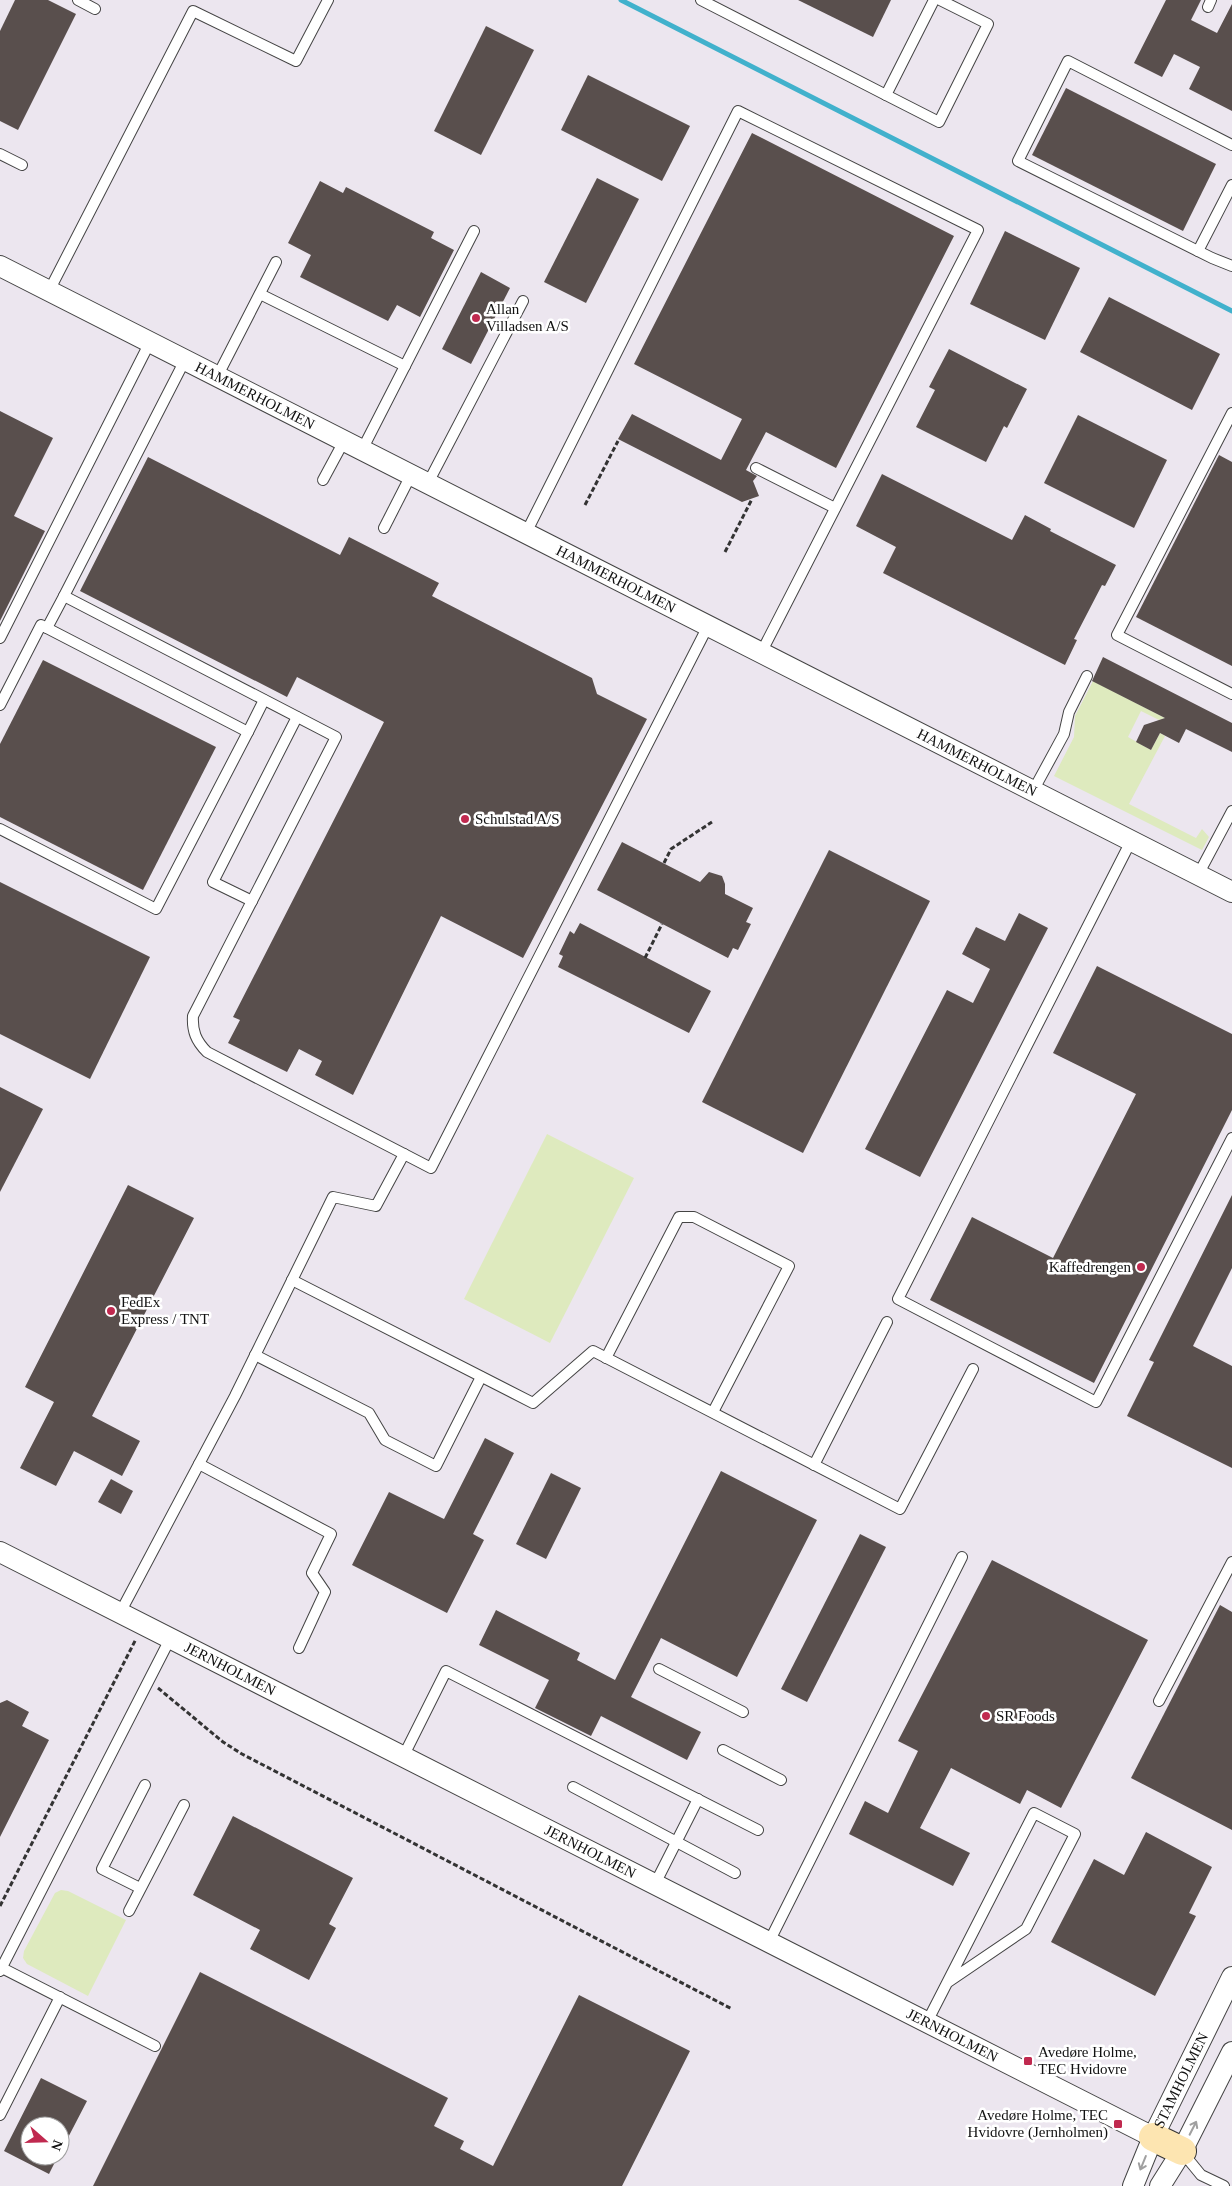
<svg xmlns="http://www.w3.org/2000/svg" width="1232" height="2186" viewBox="0 0 1232 2186" font-family="Georgia,serif">
<style>
.industrial{fill:#ece6ef;fill-rule:evenodd}
.green{fill:#deeabe}
.lines{fill:none;stroke-linecap:round;stroke-linejoin:round}
.stream{stroke:#41b1cc;stroke-width:5}
.building{fill:#594f4d}
.lane-casing{stroke:#444;stroke-width:12}
.street-casing{stroke:#444;stroke-width:22}
.secondary-casing{stroke:#333;stroke-width:30}
.path{stroke:#333;stroke-width:3;stroke-dasharray:5 2.5;stroke-linecap:butt}
.lane{stroke:#fff;stroke-width:10}
.street{stroke:#fff;stroke-width:20}
.secondary{stroke:#fde5b1;stroke-width:28}
.oneway{stroke:#a0a0a0}
.poi-dot{fill:#c0294f;stroke:#fff;stroke-width:2}
.labels{text-anchor:middle;stroke-width:5;stroke-linejoin:round;paint-order:stroke}
.poi-label{font-size:15px;fill:#111;stroke:#fff;text-anchor:start}
.street-label{font-size:15px;fill:#111;stroke:#fff}
</style>
<rect width="100%" height="100%" fill="#fffbf5"/>
<path class="industrial" d="M0,0H1232V2186H0ZM30,2126H60V2156H30Z"/>
<g class="green">
<polygon points="1093,681 1165,718 1159,720 1141,711 1128,737 1151,750 1160,733 1165,736 1129,804 1196,838 1202,829 1209,837 1202,850 1054,776 1074,737 1075,716"/>
<polygon points="547,1134 634,1178 550,1343 464,1299"/>
<polygon points="61,1890 68,1891 126,1920 88,1996 27,1964 23,1958 24,1951 55,1893"/>
</g>
<g class="lines">
<polyline class="stream" points="621,0 1232,311"/>
</g>
<g class="building">
<polygon points="15,0 48,0 76,14 18,130 0,121 0,31"/>
<polygon points="798,0 891,0 873,37"/>
<polygon points="1166,0 1201,0 1191,20 1217,33 1232,4 1232,111 1189,89 1200,67 1174,54 1162,77 1134,63"/>
<polygon points="486,26 534,50 481,155 434,131"/>
<polygon points="588,75 690,126 662,181 561,130"/>
<polygon points="1066,88 1216,164 1183,231 1032,155"/>
<polygon points="752,133 954,236 836,468 766,432 746,470 757,476 753,481 759,496 742,502 618,439 632,414 721,460 742,419 634,364"/>
<polygon points="597,178 639,199 586,303 544,282"/>
<polygon points="320,181 343,193 346,187 434,232 431,238 454,250 420,317 397,305 388,321 300,277 311,255 288,243"/>
<polygon points="1005,231 1080,268 1045,340 970,304"/>
<polygon points="481,272 510,288 471,364 442,349"/>
<polygon points="1109,297 1220,354 1192,410 1080,352"/>
<polygon points="949,349 1027,389 1007,428 1004,426 986,462 916,427 935,390 929,387"/>
<polygon points="0,411 53,438 14,516 45,531 0,621"/>
<polygon points="1078,415 1167,460 1134,528 1044,483"/>
<polygon points="1219,455 1232,462 1232,666 1136,617"/>
<polygon points="148,457 340,555 349,537 439,583 432,596 592,678 597,694 647,719 523,958 441,916 353,1095 315,1075 322,1061 299,1049 287,1072 228,1043 240,1020 233,1017 384,722 297,677 287,697 80,591"/>
<polygon points="882,474 1012,540 1025,515 1051,529 1050,531 1116,565 1105,586 1102,585 1074,639 1077,640 1065,665 883,573 896,547 856,526"/>
<polygon points="1103,657 1232,723 1232,752 1186,729 1179,743 1160,733 1151,750 1136,742 1144,725 1165,718 1092,681"/>
<polygon points="43,660 216,747 143,890 0,817 0,744"/>
<polygon points="622,842 700,882 709,872 722,876 725,884 725,894 753,908 746,922 751,924 738,950 733,948 728,958 597,890"/>
<polygon points="829,850 930,901 803,1153 702,1102"/>
<polygon points="0,882 150,957 90,1079 0,1034"/>
<polygon points="1019,913 1048,928 920,1177 865,1149 947,990 973,1003 990,969 962,954 976,927 1005,941"/>
<polygon points="580,923 711,991 689,1033 558,967 563,956 559,954 570,931 574,934"/>
<polygon points="1097,966 1232,1034 1232,1110 1094,1383 930,1300 972,1217 1053,1258 1136,1094 1053,1053"/>
<polygon points="0,1087 43,1109 0,1192"/>
<polygon points="128,1185 194,1218 92,1416 140,1441 122,1476 74,1451 56,1486 20,1468 54,1402 25,1387"/>
<polygon points="1232,1195 1232,1268 1193,1346 1232,1366 1232,1468 1127,1416 1154,1362 1149,1360"/>
<polygon points="485,1438 514,1453 473,1534 484,1540 447,1613 352,1565 389,1492 444,1519"/>
<polygon points="721,1471 817,1520 737,1677 661,1638 631,1697 701,1732 687,1760 601,1716 591,1736 535,1708 549,1680 479,1645 496,1610 580,1653 577,1660 615,1680"/>
<polygon points="551,1473 581,1488 546,1559 516,1544"/>
<polygon points="111,1479 133,1491 121,1514 98,1502"/>
<polygon points="860,1534 886,1547 807,1702 781,1689"/>
<polygon points="992,1560 1148,1640 1061,1808 1027,1790 1020,1804 951,1768 920,1828 970,1853 953,1886 849,1834 865,1801 888,1813 918,1751 898,1741"/>
<polygon points="1220,1605 1232,1612 1232,1830 1131,1778"/>
<polygon points="7,1700 29,1712 22,1726 49,1740 0,1837 0,1703"/>
<polygon points="233,1816 353,1878 329,1924 336,1928 309,1980 250,1949 260,1930 193,1895"/>
<polygon points="1146,1832 1212,1867 1189,1913 1196,1916 1155,1996 1051,1942 1094,1859 1124,1875"/>
<polygon points="200,1972 448,2098 434,2126 464,2141 460,2149 493,2166 579,1995 690,2051 622,2186 93,2186"/>
<polygon points="41,2078 87,2101 60,2153 60,2126 30,2126 30,2156 58,2156 49,2174 4,2151"/>
</g>
<g class="lines">
<g class="lane-casing">
<g id="lane">
<polyline points="78,0 95,9"/>
<polyline points="701,0 886,95 934,0"/>
<polyline points="1208,7 1211,0"/>
<polyline points="886,95 939,122 988,24 940,0"/>
<polyline points="1232,145 1068,61 1018,161 1212,258 1232,266"/>
<polyline points="0,154 22,165"/>
<polyline points="1198,251 1232,185"/>
<polyline points="49,291 193,11 296,61 328,0"/>
<polyline points="260,294 405,366"/>
<path d="M185,360L64,596L336,737L193,1016C192,1031 196,1041 207,1052L431,1168L708,626"/>
<polyline points="217,377 276,262"/>
<polyline points="1232,413 1117,635 1232,694"/>
<polyline points="362,450 474,231"/>
<polyline points="756,468 835,508"/>
<polyline points="323,480 344,441"/>
<polyline points="428,483 523,301"/>
<polyline points="384,528 411,475"/>
<polyline points="526,533 738,111 978,230 761,653"/>
<polyline points="47,628 64,596"/>
<polyline points="0,638 150,342"/>
<polyline points="0,705 41,625 248,732 156,909 0,829"/>
<polyline points="248,732 264,700"/>
<polyline points="1033,791 1064,734 1069,712 1087,676"/>
<polyline points="1131,841 898,1299 1096,1402 1232,1138"/>
<polyline points="1198,875 1232,811"/>
<polyline points="252,901 213,882 297,717"/>
<polyline points="292,1280 533,1403 593,1351 900,1509 973,1369"/>
<polyline points="255,1355 369,1413 385,1440 436,1466 481,1377"/>
<polyline points="606,1358 679,1217 694,1217 789,1266 713,1412"/>
<polyline points="199,1464 331,1534 312,1573 325,1592 299,1648"/>
<polyline points="814,1465 887,1322"/>
<polyline points="120,1613 235,1396 333,1197 376,1206 404,1154"/>
<polyline points="659,1669 743,1712"/>
<polyline points="1159,1701 1232,1562"/>
<polyline points="723,1750 781,1780"/>
<polyline points="403,1757 446,1671 758,1830"/>
<polyline points="573,1787 735,1873"/>
<polyline points="655,1884 698,1799"/>
<polyline points="140,1888 102,1869 145,1785"/>
<polyline points="129,1911 184,1805"/>
<polyline points="769,1942 962,1557"/>
<polyline points="2,1968 155,2046"/>
<polyline points="0,1971 170,1639"/>
<polyline points="927,2022 1034,1813 1075,1834 1026,1929 948,1982"/>
<polyline points="0,2115 60,1997"/>
<polyline points="1183,2153 1201,2175 1224,2186"/>
</g>
</g>
<g class="street-casing">
<g id="street">
<path id="s1" d="M0,266L1232,892"/>
<path id="s2" d="M0,1552L1153,2137"/>
<path id="s3" d="M1133,2186L1153,2137L1232,1977"/>
<polyline points="1160,2186 1182,2151 1232,2052"/>
</g>
</g>
<g class="secondary-casing">
<polyline id="secondary" points="1153,2137 1182,2151"/>
</g>
<g class="path">
<polyline points="585,505 618,441"/>
<polyline points="725,552 752,499"/>
<polyline points="664,863 671,849 712,822"/>
<polyline points="645,958 662,924"/>
<polyline points="158,1688 223,1742 242,1754 732,2009"/>
<polyline points="0,1906 136,1639"/>
</g>
<use href="#lane" class="lane"/>
<use href="#street" class="street"/>
<use href="#secondary" class="secondary"/>
</g>
<defs><path id="oneway-shaft" d="M-6 0H5M1.5-3L5.5 0L1.5 3" fill="none" stroke-width="1.6" stroke-linecap="round" stroke-linejoin="round" transform="scale(1.25)"/></defs>
<g class="oneway">
<use href="#oneway-shaft" transform="translate(1193 2128) rotate(-63)"/>
<use href="#oneway-shaft" transform="translate(1143 2163) rotate(112)"/>
</g>
<g class="poi-dot">
<circle cx="476" cy="318" r="5"/>
<circle cx="465" cy="819" r="5"/>
<circle cx="1141" cy="1267" r="5"/>
<circle cx="111" cy="1311" r="5"/>
<circle cx="986" cy="1716" r="5"/>
<rect x="1023" y="2056" width="10" height="10" rx="2.5"/>
<rect x="1113" y="2119" width="10" height="10" rx="2.5"/>
</g>
<g class="labels">
<g class="poi-label">
<text x="486" y="314">Allan<tspan x="486" dy="17">Villadsen A/S</tspan></text>
<text x="475" y="824">Schulstad A/S</text>
<text x="1131" y="1272" text-anchor="end">Kaffedrengen</text>
<text x="121" y="1307">FedEx<tspan x="121" dy="17">Express / TNT</tspan></text>
<text x="996" y="1721">SR Foods</text>
<text x="1038" y="2057">Avedøre Holme,<tspan x="1038" dy="17">TEC Hvidovre</tspan></text>
<text x="1108" y="2120" text-anchor="end">Avedøre Holme, TEC<tspan x="1108" dy="17">Hvidovre (Jernholmen)</tspan></text>
</g>
<g class="street-label">
<text dy="5" stroke="none"><textPath href="#s1" startOffset="286">HAMMERHOLMEN</textPath></text>
<text dy="5" stroke="none"><textPath href="#s1" startOffset="691">HAMMERHOLMEN</textPath></text>
<text dy="5" stroke="none"><textPath href="#s1" startOffset="1096">HAMMERHOLMEN</textPath></text>
<text dy="5" stroke="none"><textPath href="#s2" startOffset="258">JERNHOLMEN</textPath></text>
<text dy="5" stroke="none"><textPath href="#s2" startOffset="662">JERNHOLMEN</textPath></text>
<text dy="5" stroke="none"><textPath href="#s2" startOffset="1068">JERNHOLMEN</textPath></text>
<text dy="5" stroke="none"><textPath href="#s3" startOffset="116">STAMHOLMEN</textPath></text>
</g>
</g>
<g transform="translate(45 2141) rotate(110)"><circle r="24" fill="#ffffff" stroke="#a0a0a0"/>
<path d="M0-4L9 19L0 12L-9 19Z" fill="#c0294f"/>
<text y="-8" font-size="14" font-weight="bold" text-anchor="middle" fill="#111111">N</text>
</g>
</svg>
